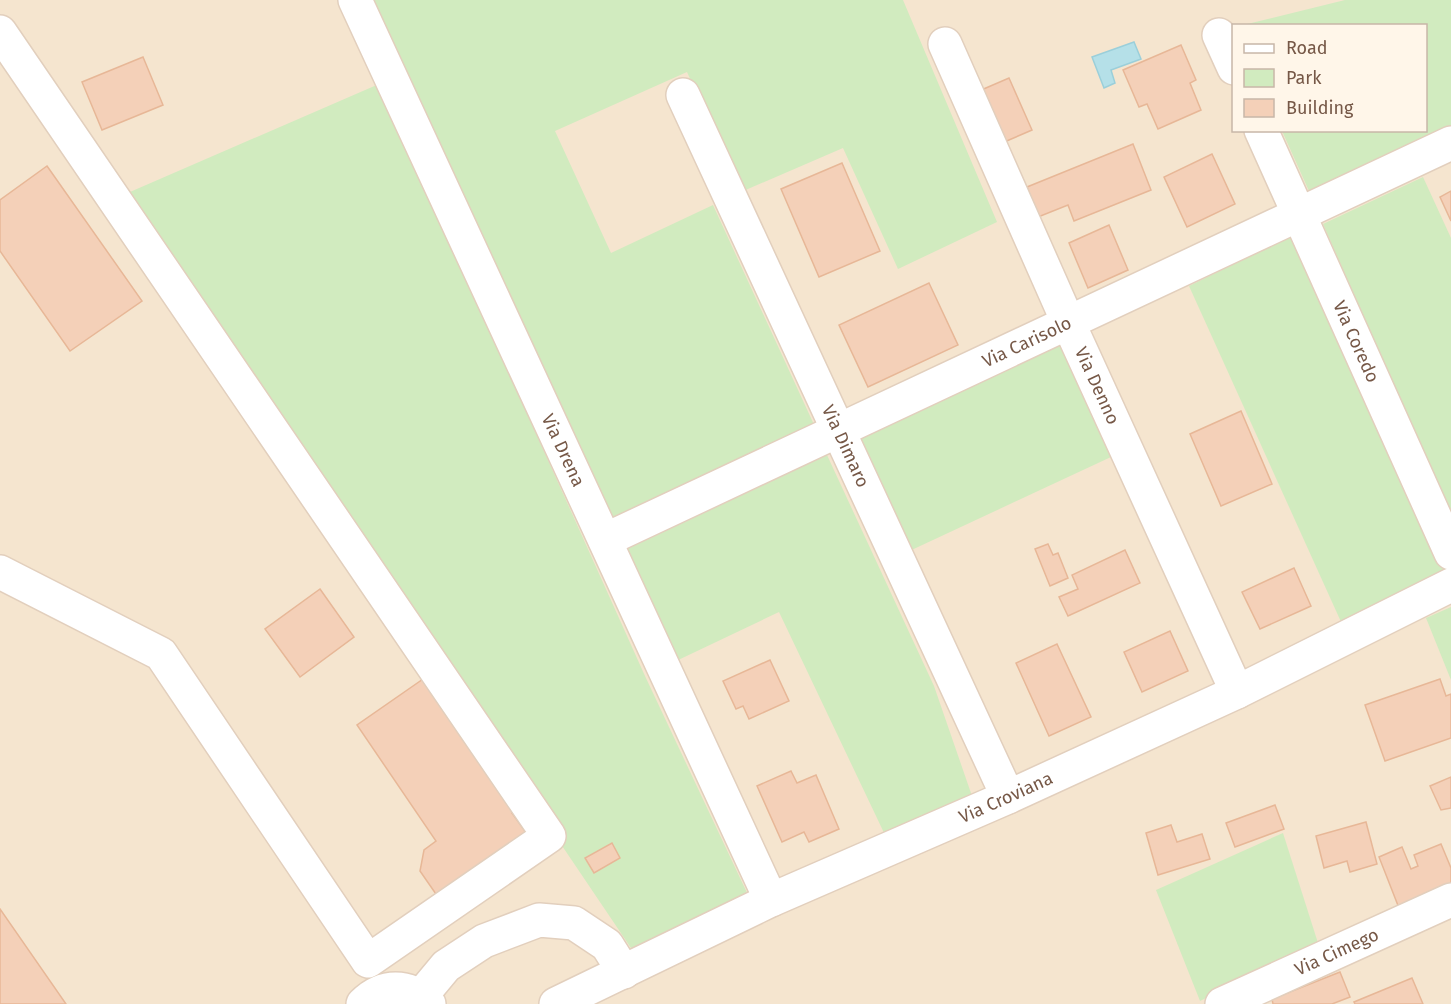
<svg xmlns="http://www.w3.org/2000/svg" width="1451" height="1004" viewBox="0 0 1451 1004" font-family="'Fira Sans',sans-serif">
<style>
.residential{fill:#f5e5cf;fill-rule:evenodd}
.green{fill:#d1ebbf}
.water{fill:#b5e0e8;stroke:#9bcfda;stroke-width:1.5}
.building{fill:#f4d0b8;stroke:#e7b797;stroke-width:1.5}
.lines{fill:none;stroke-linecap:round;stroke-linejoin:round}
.minor-casing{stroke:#e2cfbd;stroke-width:36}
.minor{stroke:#fff;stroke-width:33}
.labels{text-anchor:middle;stroke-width:5;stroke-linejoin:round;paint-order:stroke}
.street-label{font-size:18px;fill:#765847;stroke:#fff6e9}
</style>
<rect width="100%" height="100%" fill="#fdf3e1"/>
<path class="residential" d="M0,0H1451V1004H0ZM1234,26H1426V130H1234Z"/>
<g class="green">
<polygon points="371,0 903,0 997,222 898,269 843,148 741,192 687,72 555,131 611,253 713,205 816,429 611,528"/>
<polygon points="1345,0 1451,0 1451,132 1411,151 1309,191 1282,131 1426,130 1426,26 1239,26"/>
<polygon points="379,84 645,676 749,897 631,948 123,195"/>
<polygon points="1423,177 1451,238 1451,516 1323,224"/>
<polygon points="1296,234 1447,572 1342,624 1189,286"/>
<polygon points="1061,343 1111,457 903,554 852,443"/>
<polygon points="827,455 934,686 972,796 886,837 779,612 674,662 623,551"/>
<polygon points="1451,607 1451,680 1426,618"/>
<polygon points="1283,833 1318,943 1200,1001 1156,890"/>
</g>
<polygon class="water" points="1134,42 1141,59 1111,70 1115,83 1104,88 1092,57"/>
<g class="building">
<polygon points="1181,45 1196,80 1190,83 1201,110 1158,129 1147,104 1139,107 1123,70"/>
<polygon points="143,57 163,105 102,130 82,82"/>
<polygon points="1009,78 1032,130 1002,143 979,91"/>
<polygon points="1133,144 1151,190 1074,221 1068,205 1038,217 1027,187"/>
<polygon points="1212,154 1235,204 1187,227 1164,177"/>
<polygon points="842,163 880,251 819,277 781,189"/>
<polygon points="47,166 142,301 70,351 0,251 0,200"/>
<polygon points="1451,191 1451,221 1440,197"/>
<polygon points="1109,225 1128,270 1088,288 1069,243"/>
<polygon points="929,283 958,345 868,387 839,325"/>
<polygon points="1241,411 1272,484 1221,506 1190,434"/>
<polygon points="1048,544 1053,555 1058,553 1068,578 1050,586 1035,549"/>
<polygon points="1125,550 1140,583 1068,616 1059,597 1078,589 1072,575"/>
<polygon points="1294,568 1311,606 1260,629 1242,592"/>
<polygon points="320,589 354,637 300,677 265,629"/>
<polygon points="1170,631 1188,671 1142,692 1124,652"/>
<polygon points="1057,644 1091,717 1049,736 1016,663"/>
<polygon points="770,660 789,701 749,719 743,706 736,709 723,681"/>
<polygon points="426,677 516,809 512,813 528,835 438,897 420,871 424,850 436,841 357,725"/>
<polygon points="1440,679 1446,696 1451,694 1451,738 1385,761 1365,705"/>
<polygon points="791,771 797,783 816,775 839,829 809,842 804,832 782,842 757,786"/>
<polygon points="1451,777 1451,808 1441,810 1430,786"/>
<polygon points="1275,805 1284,829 1235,847 1226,823"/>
<polygon points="1366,822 1377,864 1350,872 1347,861 1324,868 1316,836"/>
<polygon points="1171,825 1177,842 1202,834 1210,859 1158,875 1146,833"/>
<polygon points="612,843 620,858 594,873 585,858"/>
<polygon points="1441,844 1451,868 1451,887 1399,908 1379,857 1402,847 1411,869 1418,866 1414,855"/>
<polygon points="0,909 66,1004 0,1004"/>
<polygon points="1340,972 1350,997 1332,1004 1273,1004 1272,999"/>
<polygon points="1412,978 1423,1004 1355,1004 1354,1002"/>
</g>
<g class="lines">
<g class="minor-casing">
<g id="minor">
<path id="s1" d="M355,0L771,900"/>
<polyline points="0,32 549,836 368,961 161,654 0,572"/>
<polyline points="1219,35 1234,68"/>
<path id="s2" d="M945,44L1068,322L1237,692"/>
<path id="s3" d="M683,95L1008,797"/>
<path id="s4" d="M1261,130L1451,553"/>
<path id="s5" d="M605,540L1451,143"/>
<polyline points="421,996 446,966 484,941 539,920 574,923 607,945 624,972"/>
<path d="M363,1004C383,984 408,984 429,1004"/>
<path id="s6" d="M556,1004L771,900L1008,797L1237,692L1451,585"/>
<path id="s7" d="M1222,1004L1451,900"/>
</g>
</g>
<use href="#minor" class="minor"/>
</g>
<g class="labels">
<g class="street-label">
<text dy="6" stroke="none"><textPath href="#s5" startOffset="466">Via Carisolo</textPath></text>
<text dy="6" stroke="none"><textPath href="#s4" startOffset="232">Via Coredo</textPath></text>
<text dy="6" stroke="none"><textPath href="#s2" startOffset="374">Via Denno</textPath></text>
<text dy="6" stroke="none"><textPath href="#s3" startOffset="387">Via Dimaro</textPath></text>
<text dy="6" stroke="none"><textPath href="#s1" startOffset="496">Via Drena</textPath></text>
<text dy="6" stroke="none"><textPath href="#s6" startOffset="495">Via Croviana</textPath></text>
<text dy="6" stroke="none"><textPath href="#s7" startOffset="126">Via Cimego</textPath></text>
</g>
</g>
<rect x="1232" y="24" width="195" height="108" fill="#fff6e9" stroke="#c8b7a8" stroke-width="1.5"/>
<rect x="1244" y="44" width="30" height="9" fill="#ffffff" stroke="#c8b7a8" stroke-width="1.5"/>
<text x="1286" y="54" font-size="18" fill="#765847">Road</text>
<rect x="1244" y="69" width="30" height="18" fill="#d1ebbf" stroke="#c8b7a8" stroke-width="1.5"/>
<text x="1286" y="84" font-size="18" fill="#765847">Park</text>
<rect x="1244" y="99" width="30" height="18" fill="#f4d0b8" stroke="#c8b7a8" stroke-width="1.5"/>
<text x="1286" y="114" font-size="18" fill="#765847">Building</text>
</svg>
